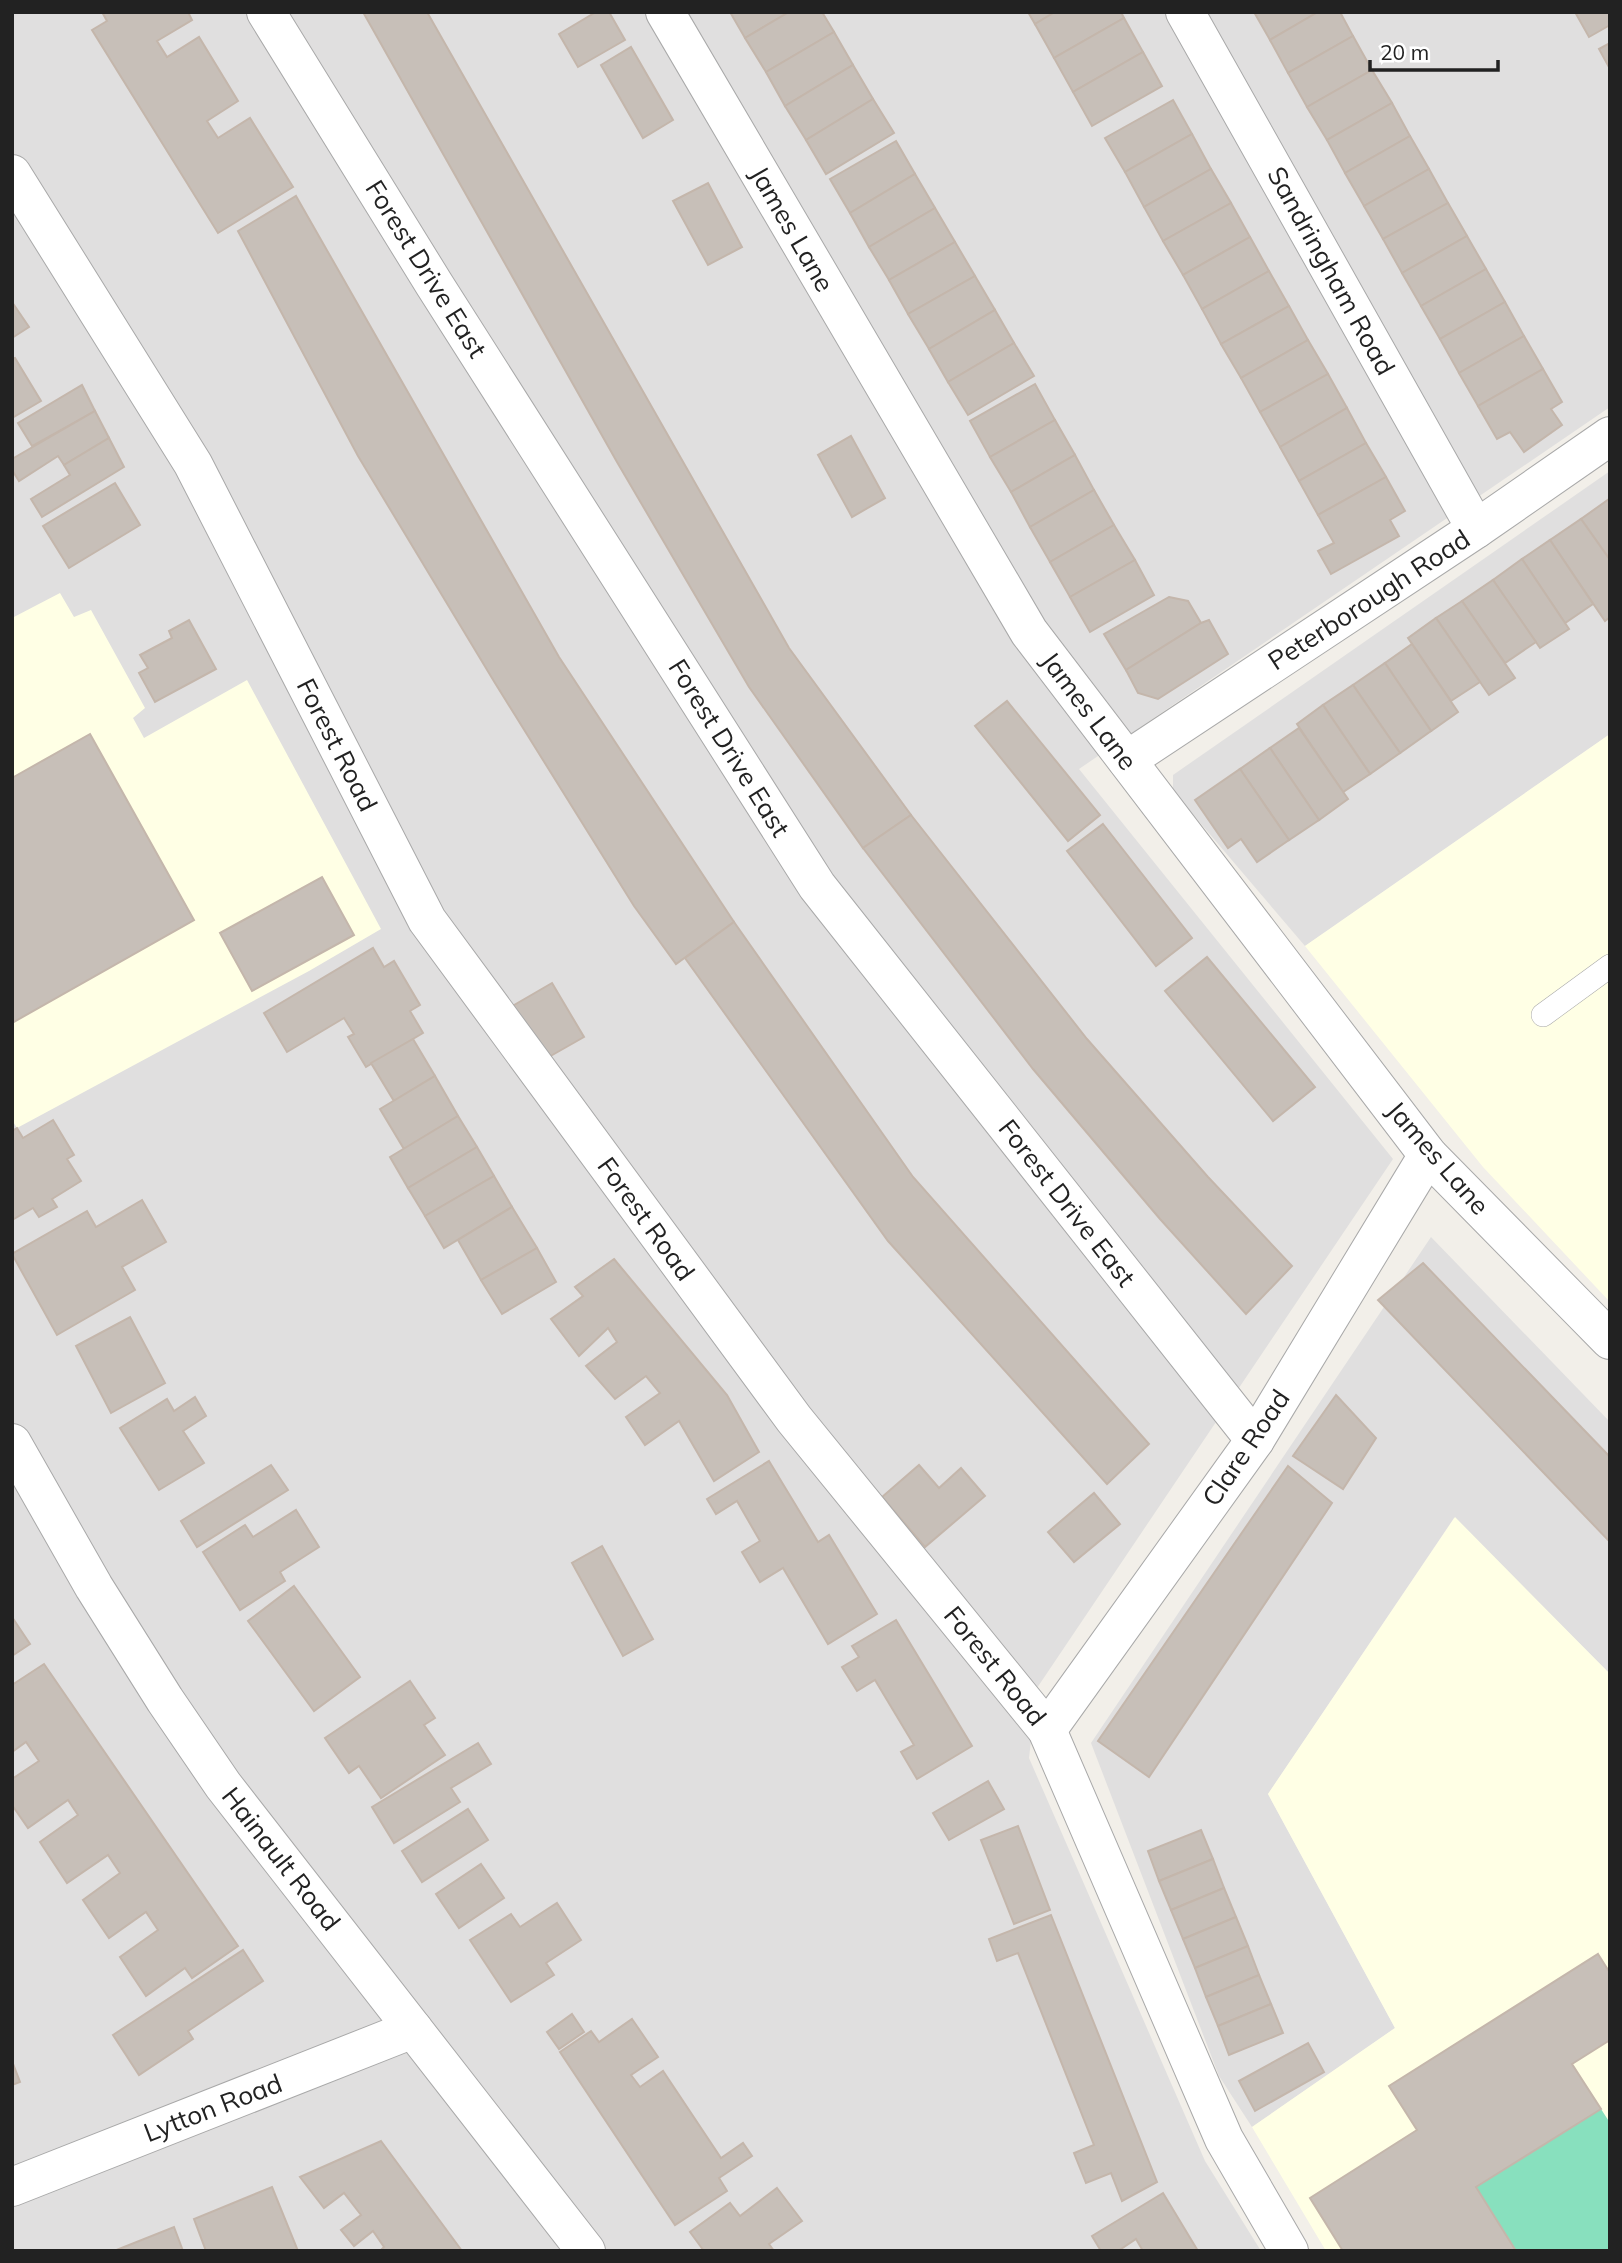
<svg xmlns="http://www.w3.org/2000/svg" width="1622" height="2263" viewBox="0 0 1622 2263" font-family="Mulish,sans-serif">
<style>
.residential{fill:#e0dfdf}
.education{fill:#ffffe5}
.pitch{fill:#88e0be}
.building{fill:#c7bfb8;stroke:#c4b6ab;stroke-width:2}
.lines{fill:none;stroke-linecap:round;stroke-linejoin:round}
.service-casing{stroke:#a9a9a9;stroke-width:24}
.minor-casing{stroke:#a9a9a9;stroke-width:40}
.tertiary-casing{stroke:#a9a9a9;stroke-width:40}
.service{stroke:#fff;stroke-width:23}
.minor{stroke:#fff;stroke-width:38}
.tertiary{stroke:#fff;stroke-width:38}
.labels{text-anchor:middle;stroke-width:7;stroke-linejoin:round;paint-order:stroke}
.street-label{font-size:26px;fill:#222;stroke:#fff}
</style>
<rect width="100%" height="100%" fill="#f2efe9"/>
<g class="residential">
<polygon points="12,12 1610,12 1610,407 1079,769 1393,1159 1037,1688 1029,1758 1205,2161 1261,2251 12,2251"/>
<polygon points="1610,471 1610,734 1305,946 1173,791 1173,775"/>
<polygon points="1431,1237 1610,1422 1610,1674 1454,1518 1268,1794 1395,2028 1252,2127 1219,2076 1091,1743"/>
</g>
<g class="education">
<polygon points="60,593 74,617 91,610 145,708 133,718 144,738 247,680 381,929 309,971 17,1128 12,1120 12,618"/>
<polygon points="1610,734 1610,1302 1483,1167 1305,946"/>
<polygon points="1455,1517 1610,1674 1610,2251 1326,2251 1252,2127 1395,2028 1268,1794"/>
</g>
<polygon class="pitch" points="1601,2109 1610,2123 1610,2251 1516,2251 1476,2187"/>
<g class="building">
<polygon points="102,12 188,12 192,20 157,41 167,57 199,37 238,101 207,121 218,138 250,118 293,187 218,233 92,30 107,21"/>
<polygon points="363,12 427,12 789,648 911,815 863,848 749,687 617,462"/>
<polygon points="596,12 609,12 625,40 578,67 559,34"/>
<polygon points="730,12 789,12 745,38"/>
<polygon points="789,12 822,12 834,32 766,72 745,38"/>
<polygon points="1028,12 1055,12 1035,24"/>
<polygon points="1055,12 1121,12 1124,18 1054,58 1035,24"/>
<polygon points="1254,12 1318,12 1270,40"/>
<polygon points="1318,12 1340,12 1353,36 1288,73 1270,40"/>
<polygon points="1575,12 1610,12 1610,25 1589,37"/>
<polygon points="1124,18 1143,52 1073,92 1054,58"/>
<polygon points="834,32 853,65 785,106 766,72"/>
<polygon points="1353,36 1372,70 1307,107 1288,73"/>
<polygon points="1610,43 1610,69 1599,49"/>
<polygon points="631,47 673,120 643,138 601,65"/>
<polygon points="1143,52 1162,86 1092,126 1073,92"/>
<polygon points="853,65 873,99 806,140 785,106"/>
<polygon points="1372,70 1392,103 1327,140 1307,107"/>
<polygon points="873,99 894,133 826,174 806,140"/>
<polygon points="1173,100 1192,134 1125,172 1105,138"/>
<polygon points="1392,103 1410,136 1345,173 1327,140"/>
<polygon points="1192,134 1211,169 1144,207 1125,172"/>
<polygon points="1410,136 1429,169 1364,206 1345,173"/>
<polygon points="896,141 915,174 850,213 830,179"/>
<polygon points="1211,169 1231,203 1163,241 1144,207"/>
<polygon points="1429,169 1448,203 1383,239 1364,206"/>
<polygon points="915,174 935,208 869,247 850,213"/>
<polygon points="708,183 742,247 708,265 673,201"/>
<polygon points="296,196 559,657 734,922 676,964 634,906 495,683 358,456 238,231"/>
<polygon points="1231,203 1250,237 1183,275 1163,241"/>
<polygon points="1448,203 1467,236 1402,273 1383,239"/>
<polygon points="935,208 955,242 889,280 869,247"/>
<polygon points="1467,236 1486,269 1421,306 1402,273"/>
<polygon points="1250,237 1269,271 1202,309 1183,275"/>
<polygon points="955,242 975,276 908,314 889,280"/>
<polygon points="1486,269 1505,302 1440,339 1421,306"/>
<polygon points="1269,271 1289,306 1221,344 1202,309"/>
<polygon points="975,276 995,310 929,349 908,314"/>
<polygon points="12,302 29,327 12,338"/>
<polygon points="1505,302 1524,336 1459,373 1440,339"/>
<polygon points="1289,306 1308,340 1241,378 1221,344"/>
<polygon points="995,310 1014,343 948,382 929,349"/>
<polygon points="1524,336 1543,369 1478,406 1459,373"/>
<polygon points="1308,340 1328,374 1260,412 1241,378"/>
<polygon points="1014,343 1034,376 968,415 948,382"/>
<polygon points="15,358 41,401 12,418 12,359"/>
<polygon points="1543,369 1562,402 1551,409 1562,425 1524,452 1510,432 1497,439 1478,406"/>
<polygon points="1328,374 1347,408 1280,447 1260,412"/>
<polygon points="1035,384 1055,420 990,457 970,421"/>
<polygon points="82,385 95,411 32,446 18,423"/>
<polygon points="1347,408 1366,443 1299,481 1280,447"/>
<polygon points="95,411 109,438 64,465 58,456 19,481 12,470 12,459"/>
<polygon points="1055,420 1075,455 1011,492 990,457"/>
<polygon points="851,436 885,498 852,517 818,455"/>
<polygon points="109,438 124,467 42,517 31,499 70,475 64,465"/>
<polygon points="1366,443 1386,477 1318,515 1299,481"/>
<polygon points="1075,455 1094,490 1030,527 1011,492"/>
<polygon points="1386,477 1405,511 1390,520 1399,536 1331,574 1318,551 1334,543 1318,515"/>
<polygon points="115,483 140,525 69,568 43,526"/>
<polygon points="1094,490 1114,525 1050,562 1030,527"/>
<polygon points="1609,499 1610,500 1610,560 1581,519"/>
<polygon points="1581,519 1610,560 1610,617 1605,621 1550,540"/>
<polygon points="1114,525 1135,560 1070,597 1050,562"/>
<polygon points="1550,540 1593,604 1565,623 1522,559"/>
<polygon points="1522,559 1569,629 1540,648 1493,580"/>
<polygon points="1135,560 1154,595 1090,632 1070,597"/>
<polygon points="1493,580 1536,642 1505,663 1462,601"/>
<polygon points="1169,597 1188,601 1201,623 1126,670 1104,634"/>
<polygon points="1462,601 1515,678 1489,695 1436,618"/>
<polygon points="1436,618 1480,682 1451,701 1408,638"/>
<polygon points="189,620 216,669 155,702 139,673 148,668 140,655 172,638 169,631"/>
<polygon points="1209,620 1228,654 1158,699 1138,693 1126,670 1201,623"/>
<polygon points="1412,644 1458,712 1431,731 1385,663"/>
<polygon points="1385,663 1431,731 1400,753 1353,685"/>
<polygon points="1353,685 1400,753 1370,774 1323,705"/>
<polygon points="1007,701 1100,815 1068,841 975,726"/>
<polygon points="1323,705 1370,774 1343,792 1297,724"/>
<polygon points="1299,728 1348,799 1319,820 1270,748"/>
<polygon points="90,734 194,920 12,1023 12,778"/>
<polygon points="1270,748 1319,820 1289,840 1240,769"/>
<polygon points="1240,769 1289,840 1257,862 1241,839 1228,848 1195,800"/>
<polygon points="911,815 1087,1039 1208,1177 1292,1266 1246,1314 1160,1219 1033,1069 863,848"/>
<polygon points="1103,824 1192,938 1156,966 1067,851"/>
<polygon points="322,877 354,935 252,991 220,933"/>
<polygon points="734,922 913,1177 1149,1444 1107,1484 888,1241 685,958"/>
<polygon points="373,948 384,967 394,961 420,1005 410,1011 423,1033 366,1067 348,1037 354,1034 344,1018 287,1052 264,1013"/>
<polygon points="1207,957 1315,1087 1273,1121 1165,991"/>
<polygon points="552,983 584,1037 540,1062 509,1008"/>
<polygon points="413,1039 435,1076 394,1101 371,1063"/>
<polygon points="435,1076 458,1116 404,1149 380,1109"/>
<polygon points="458,1116 477,1147 408,1188 390,1157"/>
<polygon points="53,1120 74,1155 67,1159 81,1181 52,1199 57,1207 39,1217 33,1208 12,1220 12,1131 17,1128 23,1138"/>
<polygon points="477,1147 494,1176 425,1216 408,1188"/>
<polygon points="494,1176 512,1207 444,1248 425,1216"/>
<polygon points="142,1200 166,1242 122,1267 135,1290 57,1335 12,1254 87,1211 96,1227"/>
<polygon points="512,1207 537,1248 481,1280 458,1240"/>
<polygon points="537,1248 556,1282 502,1314 481,1280"/>
<polygon points="614,1259 727,1395 759,1452 714,1481 679,1421 645,1445 626,1417 660,1393 646,1376 615,1399 586,1366 617,1342 608,1328 579,1356 551,1319 583,1296 575,1287"/>
<polygon points="1423,1263 1610,1457 1610,1542 1378,1300"/>
<polygon points="130,1317 165,1383 111,1413 76,1346"/>
<polygon points="1336,1395 1376,1438 1343,1489 1293,1456"/>
<polygon points="195,1397 206,1416 183,1431 204,1463 159,1490 120,1428 167,1399 174,1411"/>
<polygon points="769,1461 818,1542 829,1535 877,1614 828,1644 783,1568 760,1582 742,1552 760,1541 737,1501 716,1514 707,1499"/>
<polygon points="271,1465 288,1490 197,1547 181,1521"/>
<polygon points="919,1465 939,1488 961,1468 985,1496 925,1547 882,1497"/>
<polygon points="1288,1466 1332,1503 1149,1777 1098,1741"/>
<polygon points="1094,1493 1120,1524 1074,1562 1048,1532"/>
<polygon points="296,1510 319,1547 280,1572 285,1581 240,1610 203,1552 245,1525 253,1537"/>
<polygon points="602,1546 653,1639 623,1656 572,1563"/>
<polygon points="294,1586 360,1677 314,1711 248,1621"/>
<polygon points="12,1617 30,1644 12,1656"/>
<polygon points="896,1620 972,1746 917,1779 901,1752 914,1745 875,1680 857,1691 842,1667 859,1657 852,1646"/>
<polygon points="44,1664 238,1946 192,1978 185,1968 146,1996 120,1957 158,1930 146,1912 109,1938 83,1900 120,1873 108,1855 67,1883 40,1842 78,1815 68,1800 28,1828 12,1805 12,1779 39,1761 26,1742 12,1752 12,1685"/>
<polygon points="410,1681 435,1718 424,1725 445,1755 381,1798 359,1766 349,1773 325,1738"/>
<polygon points="478,1743 491,1764 451,1788 460,1802 394,1843 372,1807"/>
<polygon points="988,1781 1004,1809 949,1840 933,1813"/>
<polygon points="468,1809 488,1840 422,1882 402,1851"/>
<polygon points="1018,1826 1050,1910 1014,1924 981,1840"/>
<polygon points="1201,1830 1213,1859 1159,1881 1148,1851"/>
<polygon points="1213,1859 1224,1888 1171,1910 1159,1881"/>
<polygon points="481,1864 504,1898 459,1928 436,1894"/>
<polygon points="1224,1888 1236,1917 1183,1939 1171,1910"/>
<polygon points="557,1903 581,1940 546,1963 554,1975 511,2002 470,1940 511,1914 520,1927"/>
<polygon points="1051,1915 1157,2182 1122,2201 1111,2173 1086,2183 1074,2153 1094,2145 1018,1953 997,1961 989,1939"/>
<polygon points="1236,1917 1248,1946 1195,1968 1183,1939"/>
<polygon points="1248,1946 1259,1975 1206,1997 1195,1968"/>
<polygon points="243,1950 263,1981 188,2031 193,2039 139,2075 113,2035"/>
<polygon points="1598,1954 1610,1973 1610,2040 1572,2064 1601,2109 1476,2187 1516,2251 1343,2251 1310,2198 1417,2130 1389,2086"/>
<polygon points="1259,1975 1271,2004 1218,2026 1206,1997"/>
<polygon points="1271,2004 1283,2033 1229,2055 1218,2026"/>
<polygon points="572,2014 584,2032 559,2049 547,2032"/>
<polygon points="632,2019 658,2057 631,2075 640,2087 663,2071 721,2158 743,2143 752,2156 719,2178 727,2191 675,2225 560,2052 591,2031 599,2042"/>
<polygon points="1308,2043 1324,2072 1255,2111 1239,2081"/>
<polygon points="12,2061 20,2082 12,2085"/>
<polygon points="381,2141 462,2251 380,2251 384,2247 373,2231 354,2246 341,2230 361,2215 344,2193 324,2208 300,2177"/>
<polygon points="272,2187 298,2251 206,2251 194,2219"/>
<polygon points="777,2188 802,2221 769,2244 774,2251 704,2251 690,2232 730,2203 740,2216"/>
<polygon points="1163,2193 1198,2251 1143,2251 1136,2239 1118,2251 1101,2251 1092,2236"/>
<polygon points="174,2227 183,2251 114,2251"/>
</g>
<g class="lines">
<g class="service-casing">
<polyline id="service" points="1543,1015 1610,966"/>
</g>
<g class="minor-casing">
<g id="minor">
<polyline points="266,12 434,284 817,886 1255,1440"/>
<polyline points="1185,12 1476,529"/>
<polyline points="12,174 193,464 427,920 794,1419 1047,1730 1224,2139 1289,2251"/>
<polyline points="1127,760 1476,529 1610,436"/>
<polyline points="12,1443 94,1587 165,1700 223,1785 586,2251"/>
<polyline points="1047,1730 1255,1440 1428,1155"/>
<polyline points="12,2187 413,2029"/>
</g>
</g>
<g class="tertiary-casing">
<polyline id="tertiary" points="665,12 1029,632 1428,1155 1610,1340"/>
</g>
<use href="#service" class="service"/>
<use href="#minor" class="minor"/>
<use href="#tertiary" class="tertiary"/>
</g>
<g class="labels">
<g class="street-label">
<text transform="translate(792 229) rotate(60)" y="9">James Lane</text>
<text transform="translate(426 269) rotate(58)" y="9">Forest Drive East</text>
<text transform="translate(1331 271) rotate(61)" y="9">Sandringham Road</text>
<text transform="translate(1369 600) rotate(-33)" y="9">Peterborough Road</text>
<text transform="translate(1089 711) rotate(53)" y="9">James Lane</text>
<text transform="translate(337 745) rotate(63)" y="9">Forest Road</text>
<text transform="translate(729 748) rotate(58)" y="9">Forest Drive East</text>
<text transform="translate(1438 1158) rotate(49)" y="9">James Lane</text>
<text transform="translate(1067 1203) rotate(52)" y="9">Forest Drive East</text>
<text transform="translate(646 1219) rotate(54)" y="9">Forest Road</text>
<text transform="translate(1246 1448) rotate(-56)" y="9">Clare Road</text>
<text transform="translate(995 1666) rotate(51)" y="9">Forest Road</text>
<text transform="translate(281 1859) rotate(52)" y="9">Hainault Road</text>
<text transform="translate(213 2108) rotate(-21)" y="9">Lytton Road</text>
</g>
</g>
<rect width="1622" height="2263" fill="none" stroke="#222222" stroke-width="28"/>
<path d="M1370 60v10h128v-10" fill="none" stroke="#222222" stroke-width="3.5"/>
<text x="1380" y="60" font-size="21" fill="#222222" stroke="#ffffff" stroke-width="5" paint-order="stroke">20 m</text>
</svg>
